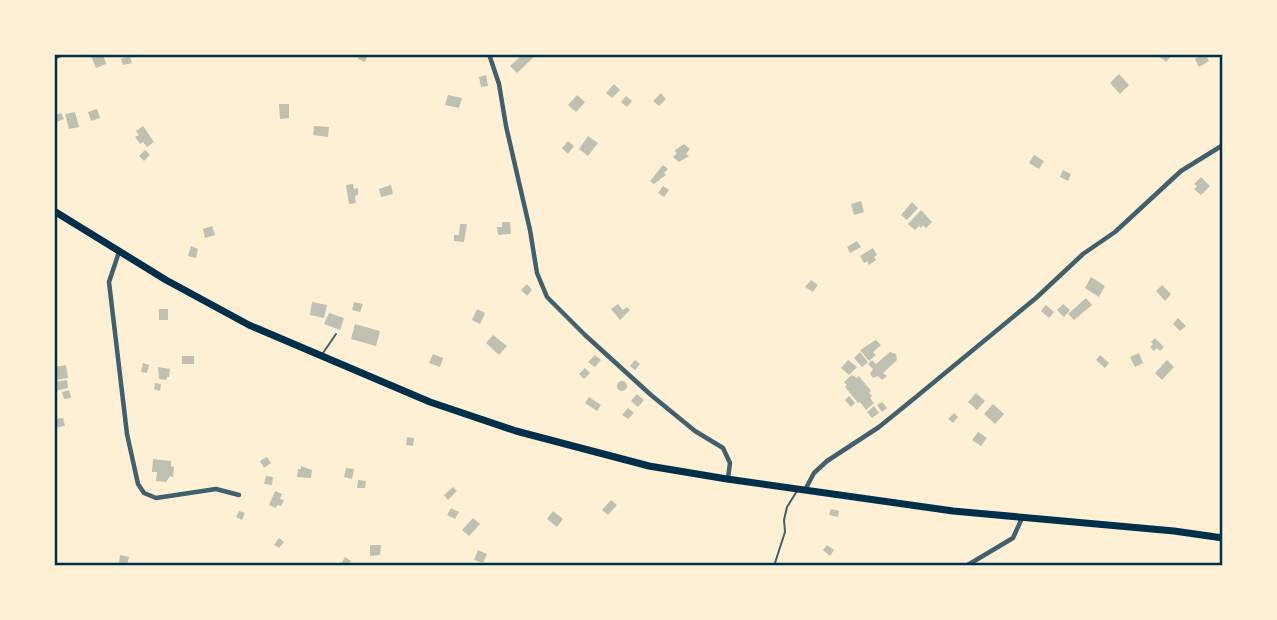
<svg xmlns="http://www.w3.org/2000/svg" width="1277" height="620" viewBox="0 0 1277 620" font-family="Roboto,sans-serif">
<style>
.building{fill:#bec0b2}
.lines{fill:none;stroke-linecap:round;stroke-linejoin:round}
.service{stroke:#3f606c;stroke-width:2}
.minor{stroke:#3f606c;stroke-width:4.5}
.primary{stroke:#003049;stroke-width:7}
.neatline{fill:none;stroke:#003049;stroke-width:2.5}
</style>
<rect width="100%" height="100%" fill="#fdf0d5"/>
<g class="building">
<polygon points="96,54 103,54 106,64 96,68 91,56"/>
<polygon points="360,54 368,54 365,62 358,59"/>
<polygon points="523,54 537,54 517,73 510,66"/>
<polygon points="1156,54 1173,54 1166,62"/>
<polygon points="1202,54 1205,54 1209,61 1199,67 1195,59"/>
<polygon points="130,56 132,63 123,65 121,59"/>
<polygon points="1119,74 1129,85 1120,94 1110,83"/>
<polygon points="486,75 488,86 481,87 479,77"/>
<polygon points="614,84 620,90 612,98 606,93"/>
<polygon points="661,93 666,99 659,106 653,101"/>
<polygon points="448,95 462,98 459,108 445,105"/>
<polygon points="577,95 585,102 576,112 568,105"/>
<polygon points="626,96 632,101 627,107 621,102"/>
<polygon points="279,104 289,104 289,118 280,119"/>
<polygon points="97,109 100,118 91,121 88,112"/>
<polygon points="75,112 79,127 69,129 65,114"/>
<polygon points="61,113 64,119 54,123 54,116"/>
<polygon points="143,126 154,142 147,147 143,142 140,144 135,137 139,135 136,131"/>
<polygon points="314,126 329,127 328,137 313,135"/>
<polygon points="588,136 598,143 588,156 579,149"/>
<polygon points="568,141 574,146 568,154 562,148"/>
<polygon points="684,144 690,149 686,154 689,156 679,162 673,157 677,153 674,151"/>
<polygon points="145,150 150,155 144,161 139,156"/>
<polygon points="1034,155 1044,161 1039,169 1029,163"/>
<polygon points="663,165 668,169 664,173 666,175 654,184 650,181"/>
<polygon points="1063,170 1071,174 1068,181 1060,177"/>
<polygon points="1201,177 1210,186 1201,195 1194,189 1197,186 1194,184"/>
<polygon points="353,184 354,189 358,188 358,195 355,196 356,203 349,204 346,185"/>
<polygon points="391,185 393,194 381,197 379,189"/>
<polygon points="663,186 669,190 664,197 658,193"/>
<polygon points="861,201 864,212 854,215 851,204"/>
<polygon points="912,202 918,208 907,220 901,215"/>
<polygon points="921,210 932,222 926,228 923,225 921,228 919,226 915,230 908,224"/>
<polygon points="502,222 510,222 511,234 498,235 497,227 502,227"/>
<polygon points="460,224 467,224 464,242 454,241 454,235 459,235"/>
<polygon points="212,226 215,235 205,238 203,229"/>
<polygon points="857,241 861,247 850,253 847,247"/>
<polygon points="191,246 198,249 196,258 188,256"/>
<polygon points="873,248 877,255 874,257 876,260 869,265 867,261 864,263 860,256"/>
<polygon points="1091,277 1105,286 1099,297 1085,288"/>
<polygon points="811,280 818,285 813,292 805,287"/>
<polygon points="527,284 532,290 527,296 521,290"/>
<polygon points="1162,285 1171,294 1165,301 1156,291"/>
<polygon points="1086,298 1092,305 1074,320 1068,314"/>
<polygon points="312,302 327,305 324,318 310,315"/>
<polygon points="354,302 363,304 360,312 352,310"/>
<polygon points="618,304 623,310 627,307 630,310 620,320 611,309"/>
<polygon points="1063,304 1070,310 1064,317 1057,310"/>
<polygon points="1046,305 1054,312 1049,318 1041,311"/>
<rect x="159" y="309" width="9" height="11"/>
<polygon points="477,309 485,313 480,324 472,320"/>
<polygon points="329,313 344,318 340,330 324,324"/>
<polygon points="1178,318 1186,326 1180,331 1173,324"/>
<polygon points="355,324 380,331 376,346 351,339"/>
<polygon points="493,335 507,346 499,355 486,343"/>
<polygon points="1155,338 1164,347 1160,351 1157,348 1154,351 1150,347 1153,344 1151,342"/>
<polygon points="876,340 881,345 873,352 876,355 869,361 860,350"/>
<polygon points="860,352 868,362 862,367 854,358"/>
<polygon points="890,352 896,354 897,360 883,373 887,376 882,380 878,376 873,378 870,374 873,369 868,364 872,360 876,364"/>
<polygon points="1139,353 1143,363 1135,367 1130,357"/>
<polygon points="433,354 443,358 440,367 429,363"/>
<polygon points="595,355 601,360 595,367 588,362"/>
<polygon points="1100,355 1109,363 1105,368 1096,360"/>
<rect x="182" y="356" width="12" height="8"/>
<polygon points="635,360 640,364 635,370 630,366"/>
<polygon points="848,360 857,367 849,375 841,368"/>
<polygon points="1167,360 1174,367 1162,380 1155,373"/>
<polygon points="143,363 149,365 147,373 141,372"/>
<polygon points="66,365 68,378 55,380 54,367"/>
<polygon points="158,367 170,369 169,377 167,377 166,380 159,379"/>
<polygon points="585,368 590,373 584,379 579,374"/>
<polygon points="852,375 857,378 859,376 871,391 869,393 872,396 870,398 874,403 866,410 860,402 858,403 845,387 847,385 844,382"/>
<polygon points="67,380 68,388 55,391 54,382"/>
<circle cx="622" cy="386" r="5"/>
<polygon points="155,383 161,384 160,391 154,389"/>
<polygon points="69,390 71,398 64,399 62,392"/>
<polygon points="976,393 985,401 977,410 968,402"/>
<polygon points="637,394 644,400 638,407 631,401"/>
<polygon points="849,396 855,403 851,407 845,400"/>
<polygon points="589,397 601,405 597,411 585,403"/>
<polygon points="882,402 887,408 882,412 877,405"/>
<polygon points="993,404 1004,414 995,424 984,414"/>
<polygon points="874,406 879,413 872,418 867,412"/>
<polygon points="628,408 634,413 628,419 622,415"/>
<polygon points="954,413 958,417 953,423 948,419"/>
<polygon points="63,418 65,426 54,428 54,419"/>
<polygon points="978,432 987,438 981,446 972,440"/>
<polygon points="407,437 414,438 413,446 406,445"/>
<polygon points="267,457 271,463 264,468 260,461"/>
<polygon points="153,459 171,461 171,466 174,467 173,477 170,476 166,482 156,481 157,472 152,472"/>
<polygon points="301,466 312,470 311,478 297,477 298,469 301,469"/>
<polygon points="346,468 354,469 352,479 344,477"/>
<polygon points="266,476 273,477 272,485 264,484"/>
<polygon points="358,480 366,481 365,488 357,488"/>
<polygon points="453,487 457,491 448,500 444,495"/>
<polygon points="275,491 282,494 280,499 284,500 281,506 277,505 276,508 269,505"/>
<polygon points="611,500 617,505 608,515 602,510"/>
<polygon points="451,508 459,512 455,519 447,515"/>
<polygon points="831,509 839,511 838,517 829,515"/>
<polygon points="239,511 245,513 242,520 236,517"/>
<polygon points="553,511 563,519 557,527 547,519"/>
<polygon points="473,518 480,524 469,536 462,530"/>
<polygon points="279,538 284,542 279,548 274,545"/>
<polygon points="370,545 381,545 380,555 370,556"/>
<polygon points="827,545 834,550 830,556 823,550"/>
<polygon points="478,550 487,554 483,563 474,560"/>
<polygon points="120,555 129,557 127,565 119,563"/>
<polygon points="345,557 351,561 348,566 340,566"/>
</g>
<g class="lines">
<g class="service">
<polyline points="54,59 65,54"/>
<polyline points="323,353 336,334"/>
<polyline points="774,566 785,532 784,520 787,507 797,491"/>
</g>
<g class="minor">
<polyline points="489,54 499,84 506,126 530,230 537,273 547,297 585,335 651,395 695,431 723,448 730,463 728,478"/>
<polyline points="119,252 109,282 127,434 138,484 144,493 156,498 216,489 239,495"/>
<polyline points="805,490 814,473 827,461 879,427 916,397 1036,298 1083,254 1115,232 1181,171 1223,145"/>
<polyline points="966,566 1013,538 1022,518"/>
</g>
<polyline class="primary" points="54,211 166,280 249,325 430,402 516,431 649,466 727,479 953,511 1174,531 1223,538"/>
</g>
<rect width="1277" height="620" fill="none" stroke="#fdf0d5" stroke-width="112"/>
<rect x="56" y="56" width="1165" height="508" class="neatline"/>
</svg>
